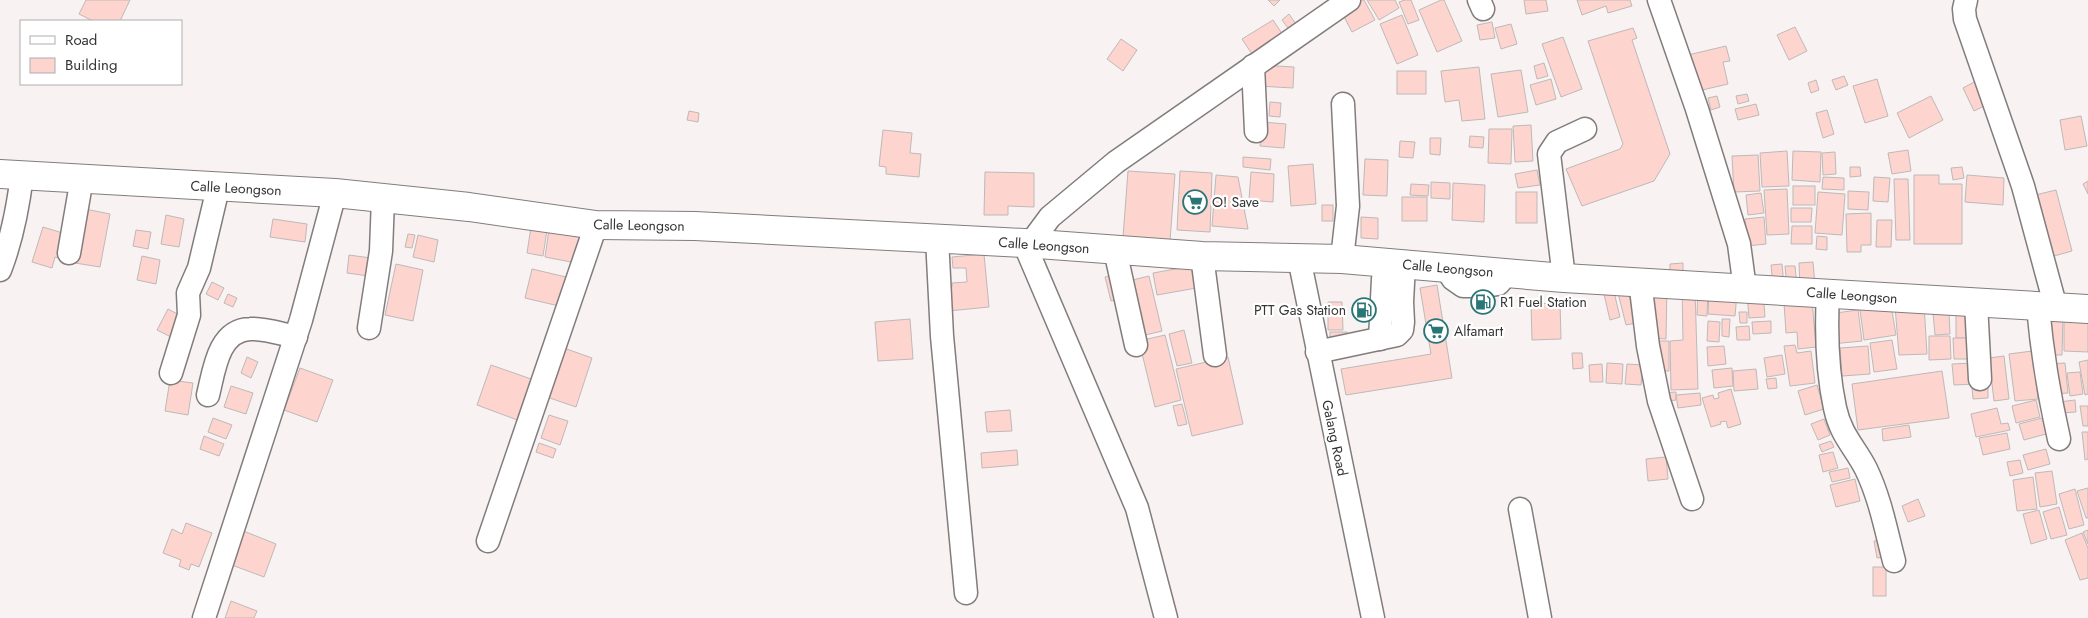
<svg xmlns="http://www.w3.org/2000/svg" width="2088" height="618" viewBox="0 0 2088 618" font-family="Jost,sans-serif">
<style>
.building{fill:#fed4cf;stroke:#beb9b8}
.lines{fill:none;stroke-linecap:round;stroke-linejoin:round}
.minor-casing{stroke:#827d7c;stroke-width:25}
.major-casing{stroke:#827d7c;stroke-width:30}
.minor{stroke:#fff;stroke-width:22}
.major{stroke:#fff;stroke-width:28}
.labels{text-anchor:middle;stroke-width:4.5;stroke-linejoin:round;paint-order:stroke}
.street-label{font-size:14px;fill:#363434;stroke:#fff}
.poi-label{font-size:14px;fill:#363434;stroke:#fff;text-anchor:start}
</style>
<rect width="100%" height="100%" fill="#f8f2f2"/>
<g class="building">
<polygon points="86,0 130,0 120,21 93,21 79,14"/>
<polygon points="1268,0 1280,0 1274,6"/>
<polygon points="1358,0 1364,0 1375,20 1352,32 1340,9"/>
<polygon points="1367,0 1395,0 1399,8 1379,20"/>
<polygon points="1405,0 1411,0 1419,20 1408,24 1399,2"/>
<polygon points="1441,0 1444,0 1462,41 1437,52 1419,10"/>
<polygon points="1524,0 1546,0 1548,11 1526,14"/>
<polygon points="1577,0 1630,0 1632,6 1608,13 1606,6 1582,15"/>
<polygon points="1289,14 1298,27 1291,32 1282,20"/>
<polygon points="1402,15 1418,55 1397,64 1380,24"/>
<polygon points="1273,20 1285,38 1254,57 1242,39"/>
<polygon points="1492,22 1495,38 1480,40 1477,25"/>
<polygon points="1511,24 1517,44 1501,49 1495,28"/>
<polygon points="1795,27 1807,51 1789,60 1777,35"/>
<polygon points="1633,28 1637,38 1632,40 1670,154 1654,181 1582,206 1566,169 1620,149 1623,144 1588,41"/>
<polygon points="1563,37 1582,89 1561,97 1542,44"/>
<polygon points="1121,39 1137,50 1123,71 1107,59"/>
<polygon points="1726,46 1730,61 1723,62 1728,84 1698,91 1688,55"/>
<polygon points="1544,63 1548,76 1537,79 1534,66"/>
<polygon points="1260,65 1294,67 1293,88 1258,86"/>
<polygon points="1479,67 1485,119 1462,121 1459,100 1445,102 1441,71"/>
<polygon points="1521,70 1528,112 1498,117 1491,74"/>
<rect x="1397" y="71" width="29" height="23"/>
<polygon points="1844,76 1848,85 1836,90 1832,80"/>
<polygon points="1551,79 1556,99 1536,105 1530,85"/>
<polygon points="1877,79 1888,116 1865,123 1853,86"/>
<polygon points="1816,80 1819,90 1811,93 1808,83"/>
<polygon points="1978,80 1990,103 1974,111 1963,88"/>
<polygon points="1747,94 1749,101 1738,104 1736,96"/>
<polygon points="1717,96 1720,107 1711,110 1708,98"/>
<polygon points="1931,96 1943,120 1909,138 1897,113"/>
<polygon points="1270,102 1281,103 1280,117 1269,116"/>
<polygon points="1756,104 1759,115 1738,120 1735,109"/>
<polygon points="1827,110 1834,134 1823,138 1816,113"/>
<polygon points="689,111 699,113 698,122 687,120"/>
<polygon points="2081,116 2087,146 2065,150 2060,120"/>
<polygon points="1262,122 1286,124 1284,148 1260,146"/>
<polygon points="1531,125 1533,161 1515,162 1513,126"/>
<polygon points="1489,129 1512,129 1511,164 1488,163"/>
<polygon points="883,130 912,133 910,153 921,154 919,177 886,174 886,167 879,166"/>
<polygon points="1470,136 1484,137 1483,148 1469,147"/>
<polygon points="1430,138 1441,138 1440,155 1430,154"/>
<polygon points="1400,141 1415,142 1413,158 1399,157"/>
<polygon points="1908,150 1911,171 1892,174 1888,153"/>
<polygon points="1787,151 1789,186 1762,187 1760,153"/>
<polygon points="1793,151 1821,152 1820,182 1792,180"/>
<polygon points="1835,152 1836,174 1823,175 1822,153"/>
<polygon points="1758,155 1760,191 1734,192 1732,156"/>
<polygon points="1243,157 1271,159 1270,170 1243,167"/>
<polygon points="1365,159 1388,160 1387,196 1363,195"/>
<polygon points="1313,164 1316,204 1291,206 1288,166"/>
<polygon points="1850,167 1860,167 1861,176 1850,177"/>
<polygon points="1962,167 1964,178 1953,180 1951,168"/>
<polygon points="1537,170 1540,185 1518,188 1515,174"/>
<polygon points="1128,171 1175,174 1170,241 1123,237"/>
<polygon points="1180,171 1212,173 1210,232 1177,230"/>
<polygon points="985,172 1034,173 1034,207 1008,206 1008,215 984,215"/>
<polygon points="1251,172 1274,174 1273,202 1249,200"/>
<polygon points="1216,175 1238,177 1248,229 1212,226"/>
<polygon points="1914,175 1939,175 1939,184 1962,184 1962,244 1914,244"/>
<polygon points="1967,175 2004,178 2003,205 1965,202"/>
<polygon points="1823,177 1844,178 1844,190 1822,189"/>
<polygon points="1874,177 1890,178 1888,202 1873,201"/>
<polygon points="1894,179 1908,179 1910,240 1896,240"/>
<polygon points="2088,181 2088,194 2083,184"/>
<polygon points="1431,182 1450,183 1450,199 1431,198"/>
<polygon points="1453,183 1485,185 1484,222 1452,220"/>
<polygon points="1411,184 1429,185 1428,196 1410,195"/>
<rect x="1793" y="186" width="22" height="19"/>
<polygon points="1787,189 1789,234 1767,235 1764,190"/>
<polygon points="2056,190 2072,251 2047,258 2031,196"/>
<polygon points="1848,191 1869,192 1868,210 1848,209"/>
<rect x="1516" y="192" width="21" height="31"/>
<polygon points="1818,192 1845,194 1842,235 1815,233"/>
<polygon points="1761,193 1764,213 1748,215 1746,195"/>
<rect x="1402" y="197" width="25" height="24"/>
<rect x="1322" y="205" width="11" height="16"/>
<polygon points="1791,208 1812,208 1811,222 1791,222"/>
<polygon points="85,209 110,214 100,267 75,263"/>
<polygon points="1871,213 1871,245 1861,245 1861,252 1847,252 1846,214"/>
<polygon points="166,215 184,219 179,247 161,244"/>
<polygon points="1361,217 1378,218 1378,239 1361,238"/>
<polygon points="1764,217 1766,244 1747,246 1745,219"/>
<polygon points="273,219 307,224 305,242 270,237"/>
<polygon points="1877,220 1892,220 1891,247 1876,247"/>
<polygon points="550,223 582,228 576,263 545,257"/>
<polygon points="1792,226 1812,226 1812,244 1791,244"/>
<polygon points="43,227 69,235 62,259 55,257 52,268 32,262"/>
<polygon points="531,227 547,230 543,256 527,253"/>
<polygon points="136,230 151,232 148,249 133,246"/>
<polygon points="408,234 415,235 412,248 405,247"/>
<polygon points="418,235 438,240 434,262 413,257"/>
<polygon points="1817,236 1827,237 1827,250 1816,249"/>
<polygon points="984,254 989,307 948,311 946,288 952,287 952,283 967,282 966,268 953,268 952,257"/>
<polygon points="349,255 378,259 376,277 347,273"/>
<polygon points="142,256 160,260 156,284 137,280"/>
<polygon points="1813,262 1815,286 1800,287 1799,263"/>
<polygon points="1683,263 1683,273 1670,274 1670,264"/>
<polygon points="396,264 423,270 413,321 385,315"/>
<polygon points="1782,264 1784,285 1773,286 1771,265"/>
<polygon points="1198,265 1202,287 1157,295 1153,273"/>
<polygon points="1785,266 1795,266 1797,287 1787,288"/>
<polygon points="532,269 566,277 559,306 525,298"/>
<polygon points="1117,274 1123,298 1111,301 1105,277"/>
<polygon points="1149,276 1162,331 1137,337 1124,282"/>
<polygon points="212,282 224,288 218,300 206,294"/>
<polygon points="1437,285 1452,378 1346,395 1341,369 1431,354 1420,288"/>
<polygon points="1650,285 1667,285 1666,339 1650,338"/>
<polygon points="1698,287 1708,288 1707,316 1697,315"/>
<polygon points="1613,288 1620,317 1610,320 1603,290"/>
<polygon points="1682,289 1695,289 1698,389 1671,390 1670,341 1683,340"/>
<polygon points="1628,290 1636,323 1626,325 1618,293"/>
<polygon points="1709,291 1737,293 1735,316 1708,314"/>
<polygon points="1763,292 1765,317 1749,318 1747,293"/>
<polygon points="228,294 237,298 233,307 224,303"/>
<polygon points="1812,300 1816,347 1798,349 1797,332 1786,333 1784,303"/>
<polygon points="1328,302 1342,302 1343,330 1328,330"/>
<polygon points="1560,303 1561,339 1532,340 1531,304"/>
<polygon points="1924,304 1927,354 1899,355 1895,306"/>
<polygon points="1891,305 1896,335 1864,340 1860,310"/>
<polygon points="1956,308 1971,309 1971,338 1956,338"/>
<polygon points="168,309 181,316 171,337 157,330"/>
<polygon points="1858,310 1862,341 1832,344 1828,314"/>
<polygon points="1739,312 1747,312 1747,323 1740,323"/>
<polygon points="1949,312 1950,334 1935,335 1933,313"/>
<polygon points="2046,315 2063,316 2062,355 2045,355"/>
<polygon points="2064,316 2088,316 2088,352 2064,351"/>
<polygon points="910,319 913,359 878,361 875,322"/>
<polygon points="1722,319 1730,319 1729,337 1722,336"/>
<polygon points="1708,321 1720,322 1719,342 1707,341"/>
<polygon points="1771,321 1771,333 1753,334 1752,322"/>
<polygon points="1749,326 1750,340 1737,340 1736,327"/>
<polygon points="1184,330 1192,363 1177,366 1169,334"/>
<rect x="1330" y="332" width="17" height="8"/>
<polygon points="1165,335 1181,400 1155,407 1139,341"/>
<polygon points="1929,336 1950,336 1951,359 1929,360"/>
<polygon points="1953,338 1974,338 1975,359 1954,359"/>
<polygon points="1892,340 1897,369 1874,372 1870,343"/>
<polygon points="1653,341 1669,341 1669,371 1654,371"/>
<polygon points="1795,345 1797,353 1811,351 1815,383 1790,386 1784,346"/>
<polygon points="1724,346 1726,364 1708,366 1707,347"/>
<polygon points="1868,346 1870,374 1842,376 1840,348"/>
<polygon points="561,347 592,358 576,407 544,396"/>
<polygon points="2032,351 2038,399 2015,401 2009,354"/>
<polygon points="1572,353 1582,353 1583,368 1573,369"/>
<polygon points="1782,355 1785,374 1767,377 1764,358"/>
<polygon points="2004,356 2009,399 1994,401 1989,358"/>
<polygon points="247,357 258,362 251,378 241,373"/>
<polygon points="1228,357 1243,424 1192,436 1176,369"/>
<polygon points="2088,360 2088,394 2085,395 2079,362"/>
<polygon points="1607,363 1623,364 1622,384 1606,383"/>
<polygon points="1973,363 1975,384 1954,385 1952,364"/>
<polygon points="2065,363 2068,393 2051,394 2049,364"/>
<polygon points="1602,364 1603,382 1590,382 1589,365"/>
<polygon points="1627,364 1643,365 1641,385 1625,384"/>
<polygon points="491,365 534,380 520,421 477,405"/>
<polygon points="300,368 333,380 317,422 284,410"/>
<polygon points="1732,368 1733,386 1714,388 1712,370"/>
<polygon points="1756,369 1758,389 1734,391 1733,371"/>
<polygon points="1942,371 1949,418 1858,430 1852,384"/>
<polygon points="2080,372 2083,394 2070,396 2067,373"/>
<polygon points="1776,378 1777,388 1768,389 1766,379"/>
<polygon points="170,380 193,383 188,415 165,411"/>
<polygon points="1817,385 1824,409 1805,415 1798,391"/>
<polygon points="231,386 253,393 246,414 224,407"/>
<polygon points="1988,387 1988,398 1973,399 1972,388"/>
<polygon points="1731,389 1741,424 1728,428 1726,421 1720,422 1721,424 1711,427 1702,398 1713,395 1714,399 1719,398 1718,393"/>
<polygon points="1676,392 1676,400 1661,402 1660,393"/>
<polygon points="1700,393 1701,405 1678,408 1676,395"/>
<polygon points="2036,400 2040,417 2016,423 2012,406"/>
<polygon points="2075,400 2076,412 2060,413 2059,402"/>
<polygon points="1182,404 1187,424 1178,426 1173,406"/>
<polygon points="2080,406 2088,406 2088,426 2083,426"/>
<polygon points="1997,408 2001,424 2008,423 2010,430 1976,437 1971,414"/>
<polygon points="1010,410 1012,431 987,432 985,412"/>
<polygon points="549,415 568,421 560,445 541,438"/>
<polygon points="213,418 232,425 226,439 208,432"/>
<polygon points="2042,418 2046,434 2024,440 2019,424"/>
<polygon points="1824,419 1830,435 1818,440 1811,424"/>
<polygon points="1909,425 1911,437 1883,441 1882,429"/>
<polygon points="2082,432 2088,432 2088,459 2085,460"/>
<polygon points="2007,433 2010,449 1983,455 1979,438"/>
<polygon points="204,436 224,444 219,456 200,449"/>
<polygon points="1831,441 1834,447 1822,452 1819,445"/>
<polygon points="539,443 556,449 553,458 536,452"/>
<polygon points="2046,449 2050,464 2028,470 2023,455"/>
<polygon points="1017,450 1018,465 982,468 981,453"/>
<polygon points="1833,452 1838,468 1823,472 1819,455"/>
<polygon points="1666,457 1668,479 1648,481 1646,459"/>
<polygon points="2020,460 2023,473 2010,476 2007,462"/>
<polygon points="1848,468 1850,478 1832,482 1829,472"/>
<polygon points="2052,471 2057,504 2040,507 2035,473"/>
<polygon points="2033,477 2037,509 2017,511 2013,480"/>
<polygon points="1855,479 1860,501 1836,507 1830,485"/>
<polygon points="2088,488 2088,518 2086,518 2077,491"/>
<polygon points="2075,489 2084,525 2069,529 2059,494"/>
<polygon points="1918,499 1925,516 1908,522 1902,506"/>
<polygon points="2059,507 2067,535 2051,539 2043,512"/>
<polygon points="2039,510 2047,539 2031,544 2023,514"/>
<polygon points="186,523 212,533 199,567 191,564 189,570 179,566 181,560 163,553 172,529 182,534"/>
<polygon points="241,530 276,544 264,577 229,564"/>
<polygon points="2088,530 2088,544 2083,532"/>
<polygon points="2082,533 2088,548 2088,578 2080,580 2065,540"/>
<polygon points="1881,540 1884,557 1877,558 1874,541"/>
<rect x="1873" y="567" width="13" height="29"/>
<polygon points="231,601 257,611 254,618 225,618"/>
</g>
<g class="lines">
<g class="minor-casing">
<g id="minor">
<polyline points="1479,0 1483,9"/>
<polyline points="1659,0 1697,109 1739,244 1745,289"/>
<polyline points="1966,0 1964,9 1965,19 2023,186 2056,308"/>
<polyline points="1253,66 1256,131"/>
<polyline points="937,238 942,336 966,593"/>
<polyline points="1024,243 1137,508 1166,618"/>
<polyline points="1030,244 1050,217 1116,162 1349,0"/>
<polyline points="1115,250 1136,345"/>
<polyline points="69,253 82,178"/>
<polyline points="1202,256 1215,355"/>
<polyline points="1299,258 1373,618"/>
<polyline points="1342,259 1348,206 1343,104"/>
<polyline points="1446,268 1453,279 1463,286 1485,286 1498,284 1508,273"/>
<path d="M0,270C12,239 18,208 22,175"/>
<polyline points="1564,278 1549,154 1557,142 1585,129"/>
<polyline points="1640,281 1648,346 1659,401 1692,499"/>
<path d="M1828,293C1826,331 1827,371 1835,408C1841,436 1855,447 1866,469C1880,498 1886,530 1894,561"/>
<polyline points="1976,303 1980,379"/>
<path d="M2038,307C2042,352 2049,395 2059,439"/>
<polyline points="369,328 381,251 383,199"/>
<polyline points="1380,339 1383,279 1387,262"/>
<polyline points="1317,352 1397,335 1402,330 1403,322 1402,302 1404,264"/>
<polyline points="171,373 189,315 188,293 199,268 218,188"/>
<path d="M208,395C214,371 218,330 250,329C265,328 281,334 296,337"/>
<polyline points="1520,509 1540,618"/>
<polyline points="488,541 596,225"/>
<polyline points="204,618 301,320 335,193"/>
</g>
</g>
<g class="major-casing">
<polyline id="major" points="0,174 335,193 469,207 596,225 695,226 1024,243 1202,256 1342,259 1564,278 2088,309"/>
</g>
<use href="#minor" class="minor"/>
<use href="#major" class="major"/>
</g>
<defs>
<g id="supermarket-ring" transform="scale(1.25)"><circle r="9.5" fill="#fff" stroke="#2a7576" stroke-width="1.5"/><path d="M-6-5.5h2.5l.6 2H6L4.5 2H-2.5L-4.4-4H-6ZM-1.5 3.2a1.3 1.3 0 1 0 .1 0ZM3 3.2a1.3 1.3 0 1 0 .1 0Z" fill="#2a7576"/></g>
<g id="fuel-ring" transform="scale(1.25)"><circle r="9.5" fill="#fff" stroke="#2a7576" stroke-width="1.5"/><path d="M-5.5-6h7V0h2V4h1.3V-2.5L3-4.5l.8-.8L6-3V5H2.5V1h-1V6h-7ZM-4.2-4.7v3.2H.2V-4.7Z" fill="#2a7576"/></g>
</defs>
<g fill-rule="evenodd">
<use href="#supermarket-ring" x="1195" y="202"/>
<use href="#fuel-ring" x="1483" y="302"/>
<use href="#fuel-ring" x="1364" y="310"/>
<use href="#supermarket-ring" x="1436" y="331"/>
</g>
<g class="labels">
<g class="street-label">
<text transform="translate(236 188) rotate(3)" y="5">Calle Leongson</text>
<text transform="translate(639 225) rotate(1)" y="5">Calle Leongson</text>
<text transform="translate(1044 245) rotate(4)" y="5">Calle Leongson</text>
<text transform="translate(1448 268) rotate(5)" y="5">Calle Leongson</text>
<text transform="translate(1852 295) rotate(4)" y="5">Calle Leongson</text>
<text transform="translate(1335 438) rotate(78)" y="5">Galang Road</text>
</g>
<g class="poi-label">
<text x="1212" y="207">O! Save</text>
<text x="1500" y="307">R1 Fuel Station</text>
<text x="1346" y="315" text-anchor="end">PTT Gas Station</text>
<text x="1454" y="336">Alfamart</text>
</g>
</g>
<rect x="20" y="20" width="162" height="65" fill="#ffffff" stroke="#afaeae"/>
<rect x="30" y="36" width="25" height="8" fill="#ffffff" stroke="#afaeae"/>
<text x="65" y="45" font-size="15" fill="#363434">Road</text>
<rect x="30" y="58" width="25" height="15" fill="#fed4cf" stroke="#afaeae"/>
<text x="65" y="70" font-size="15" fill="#363434">Building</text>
</svg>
